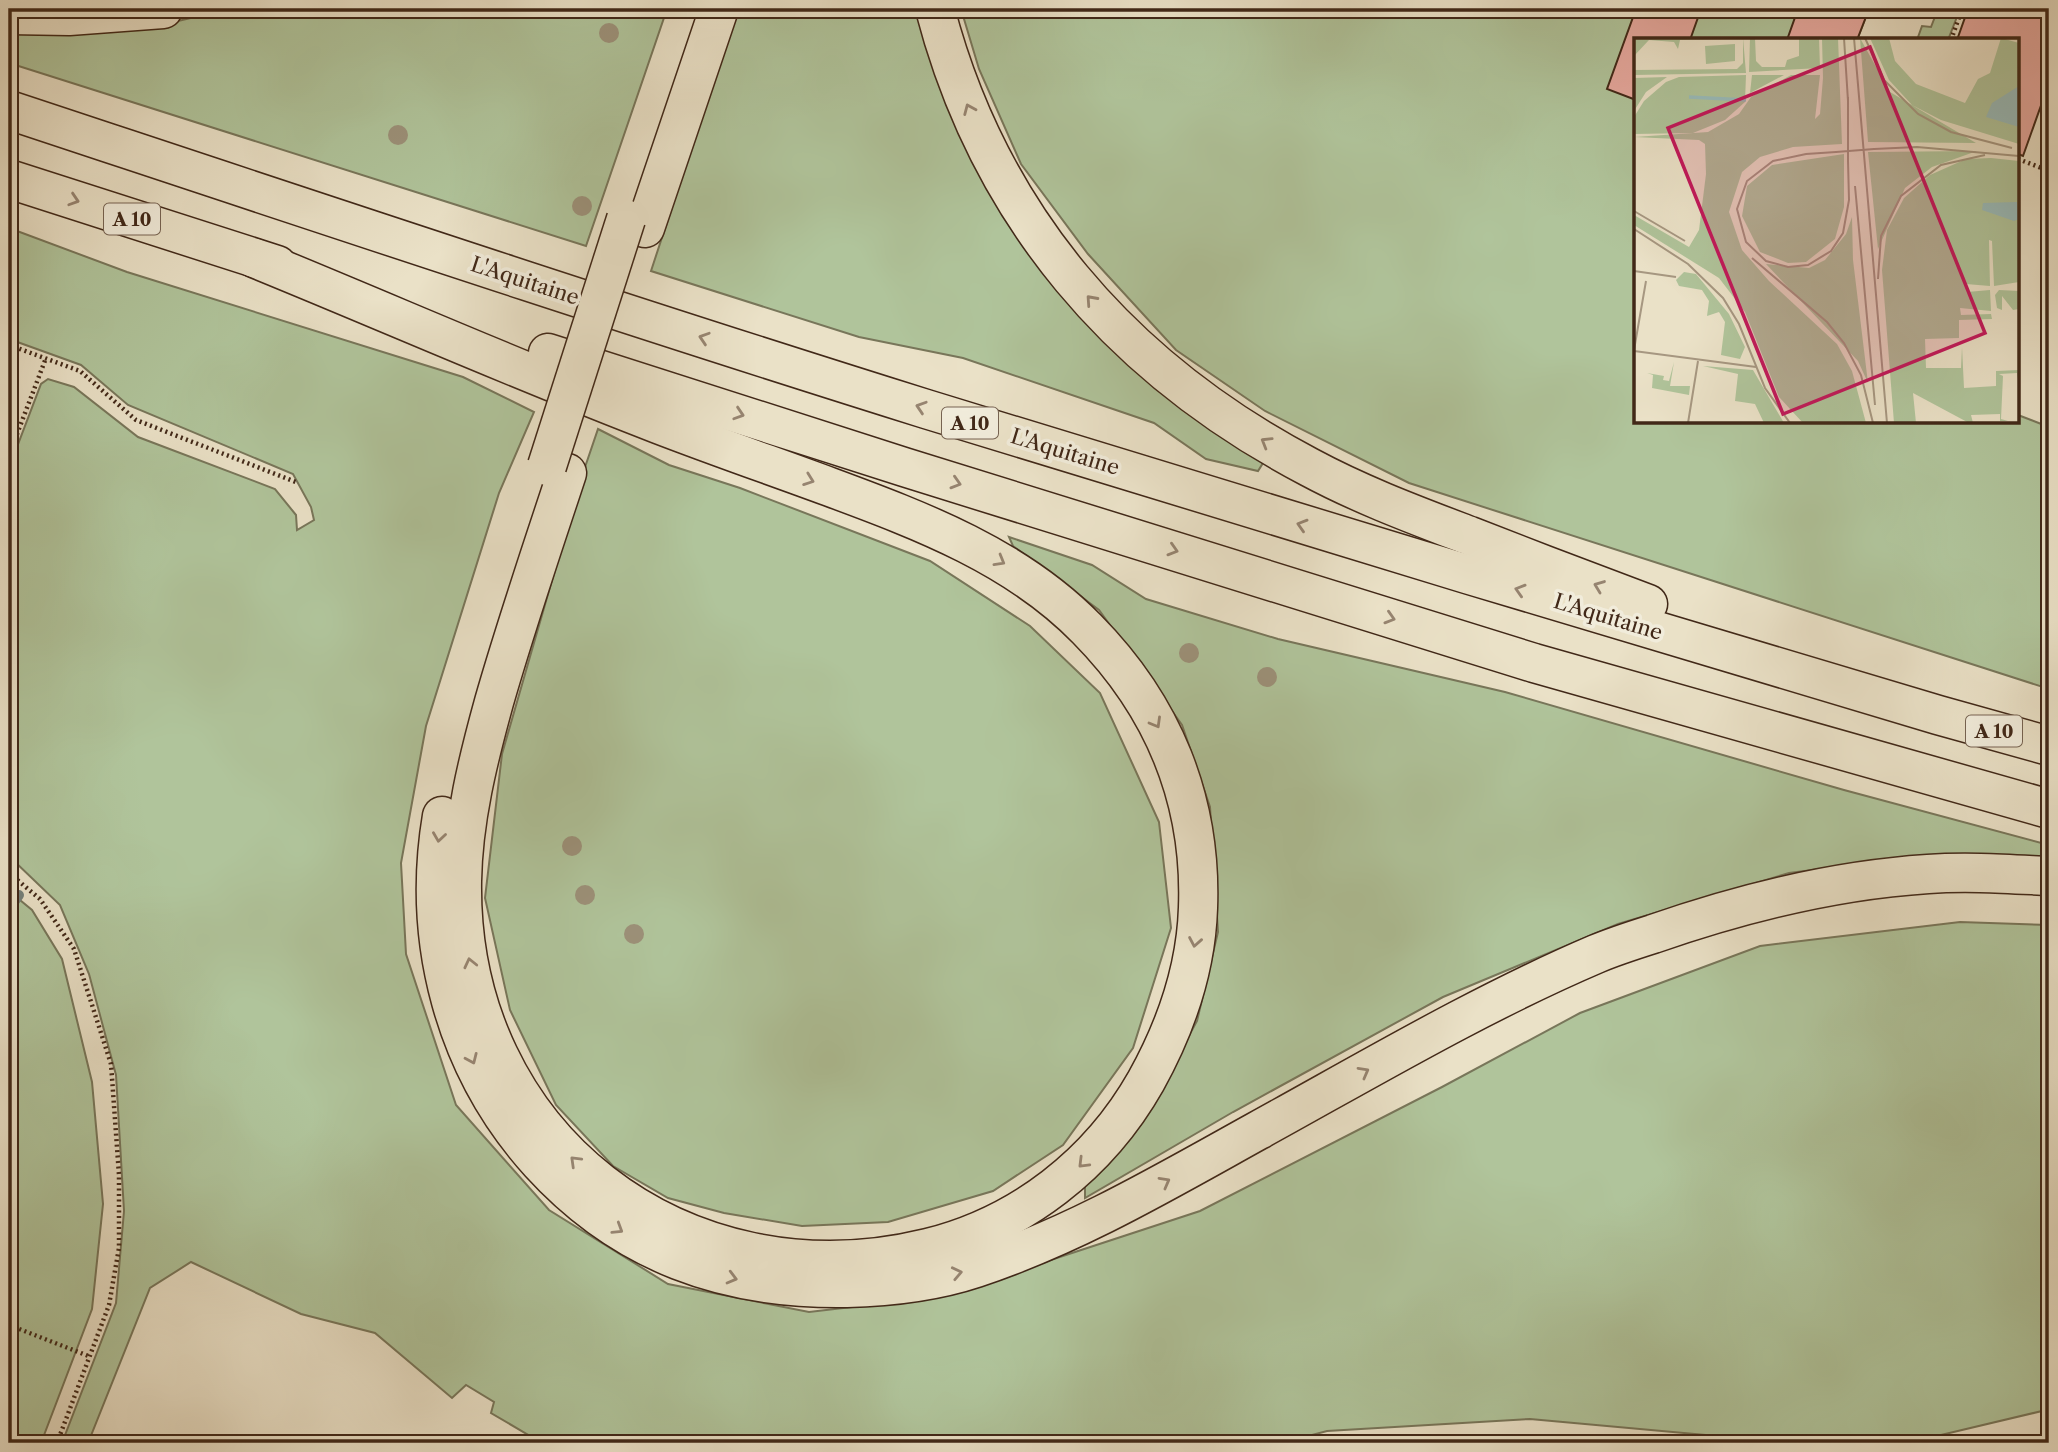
<svg xmlns="http://www.w3.org/2000/svg" width="2058" height="1452" viewBox="0 0 2058 1452" font-family="'Libre Caslon Text',serif">
<style>
.green{fill:#b0c49b;stroke:#78765a;stroke-width:2}
.lines{fill:none;stroke-linecap:round;stroke-linejoin:round}
.stream{stroke:#76817a;stroke-width:10}
.building{fill:#e6a89e;stroke:#412818;stroke-width:2}
.motorway-casing{stroke:#412818;stroke-width:41}
.path{stroke:#412818;stroke-width:4.5;stroke-dasharray:2 3.5;stroke-linecap:butt}
.motorway{stroke:#eae1c7;stroke-width:38}
.motorway-bridge-casing{stroke:#412818;stroke-width:41;stroke-linecap:butt}
.motorway-bridge{stroke:#eae1c7;stroke-width:38}
.tree{fill:#9c9179}
.oneway{stroke:#968470}
.labels{text-anchor:middle;stroke-width:7;stroke-linejoin:round;paint-order:stroke}
.shield{fill:#f1ecdb;stroke:#766352;stroke-width:2}
.shield-label{font-size:19px;font-weight:bold;fill:#412818}
.street-label{font-size:21px;fill:#412818;stroke:#f1ecdb}
.inset-river{fill:none;stroke:#99bcbb;stroke-width:3.5}
.inset-road{fill:none;stroke:#a69781;stroke-width:2}
.view{fill:#c2185b;fill-opacity:0.15;stroke:#c2185b;stroke-width:3.5}
.inset-edge{fill:none;stroke:#412818;stroke-width:3.5}
</style>
<rect width="100%" height="100%" fill="#eae1c7"/>
<filter id="stains"><feTurbulence type="fractalNoise" baseFrequency=".00286" numOctaves="4"/><feColorMatrix values="0 0 0 0 .2 0 0 0 0 .09 0 0 0 0 .02 0 0 0 .5 -.17"/></filter>
<radialGradient id="worn" r=".72"><stop offset=".6" stop-color="#630" stop-opacity="0"/><stop offset="1" stop-color="#630" stop-opacity=".3"/></radialGradient>
<g class="green">
<polygon points="229,9 667,9 586,246 9,63 9,27 178,21"/>
<polygon points="737,9 919,9 1036,259 1268,455 1258,471 1206,459 1154,423 963,358 859,337 651,271"/>
<polygon points="961,9 1755,9 1761,11 1762,9 1869,9 1857,40 1636,40 1636,422 2018,422 2018,415 2049,427 2049,689 1409,483 1265,411 1176,350 1088,254 1021,164 979,69"/>
<polygon points="1938,9 1960,9 1948,40 1917,40 1922,26 1931,27"/>
<polygon points="9,228 127,272 463,377 534,412 499,493 426,726 401,863 406,954 456,1105 549,1210 668,1284 809,1312 938,1297 1200,1211 1442,1087 1580,1013 1760,946 1960,922 2049,925 2049,1408 2042,1411 1941,1435 1782,1442 1530,1419 1327,1431 1282,1443 542,1443 491,1413 494,1402 466,1385 452,1398 375,1333 301,1314 191,1262 150,1288 88,1443 62,1443 116,1303 124,1211 116,1075 89,974 60,905 13,860 9,828 9,468 41,384 48,379 74,387 138,437 275,489 296,515 297,530 314,520 311,507 293,474 128,405 81,365 9,339"/>
<polygon points="598,429 669,465 740,488 930,561 1030,626 1100,693 1159,822 1171,928 1133,1048 1063,1145 993,1191 888,1222 802,1226 724,1213 668,1198 613,1166 556,1105 510,1010 485,898 502,754 582,476"/>
<polygon points="1009,537 1092,565 1146,599 1278,639 1505,692 1844,790 2049,845 2049,860 1915,857 1789,873 1618,924 1443,997 1233,1112 1085,1198 1085,1182 1140,1126 1197,1021 1218,932 1210,807 1182,725 1099,610 1013,546"/>
<polygon points="9,891 32,910 62,959 92,1082 103,1204 92,1309 41,1443 9,1443"/>
</g>
<g class="lines">
<polyline class="stream" points="9,909 19,895"/>
</g>
<g class="building">
<polygon points="1636,9 1701,9 1690,40 1636,40 1636,100 1607,89"/>
<polygon points="1798,9 1869,9 1857,40 1787,40"/>
<polygon points="1968,9 2049,9 2049,83 2023,156 2018,154 2018,40 1957,40"/>
</g>
<g class="lines">
<g class="motorway-casing">
<g id="motorway">
<path d="M935,9C989,216 1121,368 1309,467C1361,495 1415,515 1470,536C1529,559 1589,582 1648,604"/>
<polyline points="9,15 69,16 163,9"/>
<path d="M9,110C314,211 619,313 926,409C1263,514 1600,614 1938,715L2049,746"/>
<polyline points="9,179 277,265"/>
<polyline points="645,228 719,9"/>
<path d="M254,258C389,313 522,372 658,424C715,446 773,466 830,487C922,521 1017,557 1087,629C1163,706 1202,800 1198,908C1196,971 1176,1027 1146,1081C1099,1164 1021,1225 928,1248C683,1308 458,1137 462,881C463,820 478,760 494,702C516,625 542,549 567,473"/>
<polyline points="548,353 904,467 1534,663 2049,809"/>
<path d="M442,816C421,941 454,1068 540,1163C623,1254 725,1290 847,1288C890,1287 934,1282 976,1268C1075,1235 1165,1182 1257,1131C1368,1070 1479,1004 1596,954C1615,946 1634,940 1653,934C1742,903 1835,880 1928,874C1968,871 2009,874 2049,876"/>
</g>
</g>
<g class="path">
<polyline points="1951,40 1962,9"/>
<polyline points="2018,159 2049,171"/>
<polyline points="9,345 80,371 136,420 296,482"/>
<polyline points="9,455 46,358"/>
<polyline points="9,873 40,899 74,949 111,1064 119,1175 119,1248 109,1305 57,1443"/>
<polyline points="9,1325 91,1357"/>
</g>
<use href="#motorway" class="motorway"/>
<g class="motorway-bridge-casing">
<polyline id="motorway-bridge" points="547,466 626,219"/>
</g>
<use href="#motorway-bridge" class="motorway-bridge"/>
</g>
<g class="tree">
<circle cx="609" cy="33" r="10"/>
<circle cx="398" cy="135" r="10"/>
<circle cx="582" cy="206" r="10"/>
<circle cx="1189" cy="653" r="10"/>
<circle cx="1267" cy="677" r="10"/>
<circle cx="572" cy="846" r="10"/>
<circle cx="585" cy="895" r="10"/>
<circle cx="634" cy="934" r="10"/>
</g>
<defs><path id="oneway-chevron" d="M-2-3.5L2.5 0L-2 3.5" fill="none" stroke-width="1.6" stroke-linecap="round" stroke-linejoin="round" transform="scale(1.75)"/></defs>
<g class="oneway">
<use href="#oneway-chevron" transform="translate(969 109) rotate(-113)"/>
<use href="#oneway-chevron" transform="translate(74 200) rotate(18)"/>
<use href="#oneway-chevron" transform="translate(1091 300) rotate(-132)"/>
<use href="#oneway-chevron" transform="translate(704 338) rotate(-162)"/>
<use href="#oneway-chevron" transform="translate(921 407) rotate(-162)"/>
<use href="#oneway-chevron" transform="translate(739 414) rotate(18)"/>
<use href="#oneway-chevron" transform="translate(1266 442) rotate(-149)"/>
<use href="#oneway-chevron" transform="translate(809 480) rotate(20)"/>
<use href="#oneway-chevron" transform="translate(956 483) rotate(17)"/>
<use href="#oneway-chevron" transform="translate(1302 525) rotate(-163)"/>
<use href="#oneway-chevron" transform="translate(1173 550) rotate(17)"/>
<use href="#oneway-chevron" transform="translate(1000 561) rotate(30)"/>
<use href="#oneway-chevron" transform="translate(1599 586) rotate(-159)"/>
<use href="#oneway-chevron" transform="translate(1520 590) rotate(-163)"/>
<use href="#oneway-chevron" transform="translate(1390 618) rotate(17)"/>
<use href="#oneway-chevron" transform="translate(1156 723) rotate(60)"/>
<use href="#oneway-chevron" transform="translate(439 837) rotate(98)"/>
<use href="#oneway-chevron" transform="translate(1195 942) rotate(100)"/>
<use href="#oneway-chevron" transform="translate(470 963) rotate(-103)"/>
<use href="#oneway-chevron" transform="translate(472 1059) rotate(66)"/>
<use href="#oneway-chevron" transform="translate(1364 1072) rotate(-29)"/>
<use href="#oneway-chevron" transform="translate(575 1161) rotate(-136)"/>
<use href="#oneway-chevron" transform="translate(1083 1163) rotate(135)"/>
<use href="#oneway-chevron" transform="translate(1165 1182) rotate(-29)"/>
<use href="#oneway-chevron" transform="translate(618 1229) rotate(32)"/>
<use href="#oneway-chevron" transform="translate(957 1273) rotate(-12)"/>
<use href="#oneway-chevron" transform="translate(732 1278) rotate(15)"/>
</g>
<g class="labels">
<g class="shield">
<rect x="104" y="203.5" width="56" height="31" rx="5"/>
<rect x="942" y="407.5" width="56" height="31" rx="5"/>
<rect x="1966" y="715.5" width="56" height="31" rx="5"/>
</g>
<g class="shield-label">
<text x="132" y="226">A 10</text>
<text x="970" y="430">A 10</text>
<text x="1994" y="738">A 10</text>
</g>
<g class="street-label">
<text transform="translate(525 281) rotate(18)" y="7">L'Aquitaine</text>
<text transform="translate(1065 452) rotate(17)" y="7">L'Aquitaine</text>
<text transform="translate(1608 617) rotate(17)" y="7">L'Aquitaine</text>
</g>
</g>
<g transform="translate(1634 38)">
<rect width="385" height="385" fill="#eae1c7"/>
<path d="M1,0H96V1L46,2L44,11L40,4L15,2L0,18ZM109,0L112,35L0,37V32L103,31L109,25ZM116,0H121L122,23L128,29H151L153,22L165,18V0H185L186,30L115,34ZM188,0H204L208,106L159,109L126,119L108,134L95,174L108,212L135,243L203,306L218,333L232,385H169L145,359L111,274L85,240L0,187V177L55,209L65,192L72,136L71,106L65,102L0,99L74,94L105,76L117,59L157,37H186L181,81L186,76L189,40ZM226,0L256,54L342,105L234,104ZM236,0H255L261,23L282,46L331,65L344,41L356,35L367,0L385,5V106L307,82L278,67L255,42ZM101,6V23L72,26L71,8ZM112,37L111,64L91,82L59,95L0,96V79L10,63L32,44L45,39ZM118,37H150L116,55ZM33,39L12,54L0,73V40ZM343,113L298,129L271,150L244,211L234,114ZM210,116V169L201,201L172,224L154,225L126,214L108,178L113,148L138,127ZM357,120L385,123V244L360,248L358,203L355,202L356,248L332,246L333,254L356,252L357,273L326,270L327,277L357,276L358,281L325,282V300L291,301L292,330H327L328,309L330,350L362,348V333L385,332V347L383,335L365,336L369,338L367,381L374,383H366V376L337,377L339,385H335L279,355L282,385H260L248,232L253,192L270,160L296,137L332,121ZM218,179L219,222L234,345L224,323L132,226L175,230L191,222L212,196ZM50,234L62,236L95,276L111,309L106,321L87,317L91,284L85,274L73,278L75,263L68,252L45,248L42,242ZM365,252L385,253V271L379,272L368,258V272L363,270L361,257ZM40,324L36,348H56L55,357L18,350L19,337L13,335L30,338L29,342L35,343ZM69,328L119,332L150,385H130L121,366L101,363L104,336Z" fill="#b0c49b"/>
<path d="M385,48V89L352,79L358,65ZM383,164L385,181L380,183L348,172L349,165Z" fill="#99bcbb"/>
<path class="inset-river" d="M55,59L112,62"/>
<path class="inset-road" d="M210,0L214,63M220,0L253,385M231,0L250,42L284,76L317,94L378,110M214,59V123L215,162L209,195L197,213L174,227L154,229L132,223L112,204L103,171L113,143L139,123L172,116L202,114L240,111L283,109L385,118M221,148L241,367M0,173L51,203M0,191L54,226L89,260L105,286L131,350L156,385M118,220L193,284L210,305L227,337L239,385M0,233L42,239M244,241L247,198L267,158L307,127L351,117M0,312L12,243M0,313L122,329M54,385L64,323"/>
<path class="view" d="M236,9L351,295L149,376L34,90Z"/>
<rect width="385" height="385" class="inset-edge"/>
</g>
<rect width="2058" height="1452" fill="none" stroke="#eae1c7" stroke-width="35"/>
<rect x="10" y="10" width="2037" height="1431" fill="none" stroke="#412818" stroke-width="3.5"/>
<rect x="18" y="18" width="2023" height="1417" fill="none" stroke="#412818" stroke-width="2"/>
<rect width="100%" height="100%" filter="url(#stains)"/>
<rect width="100%" height="100%" fill="url(#worn)"/>
</svg>
